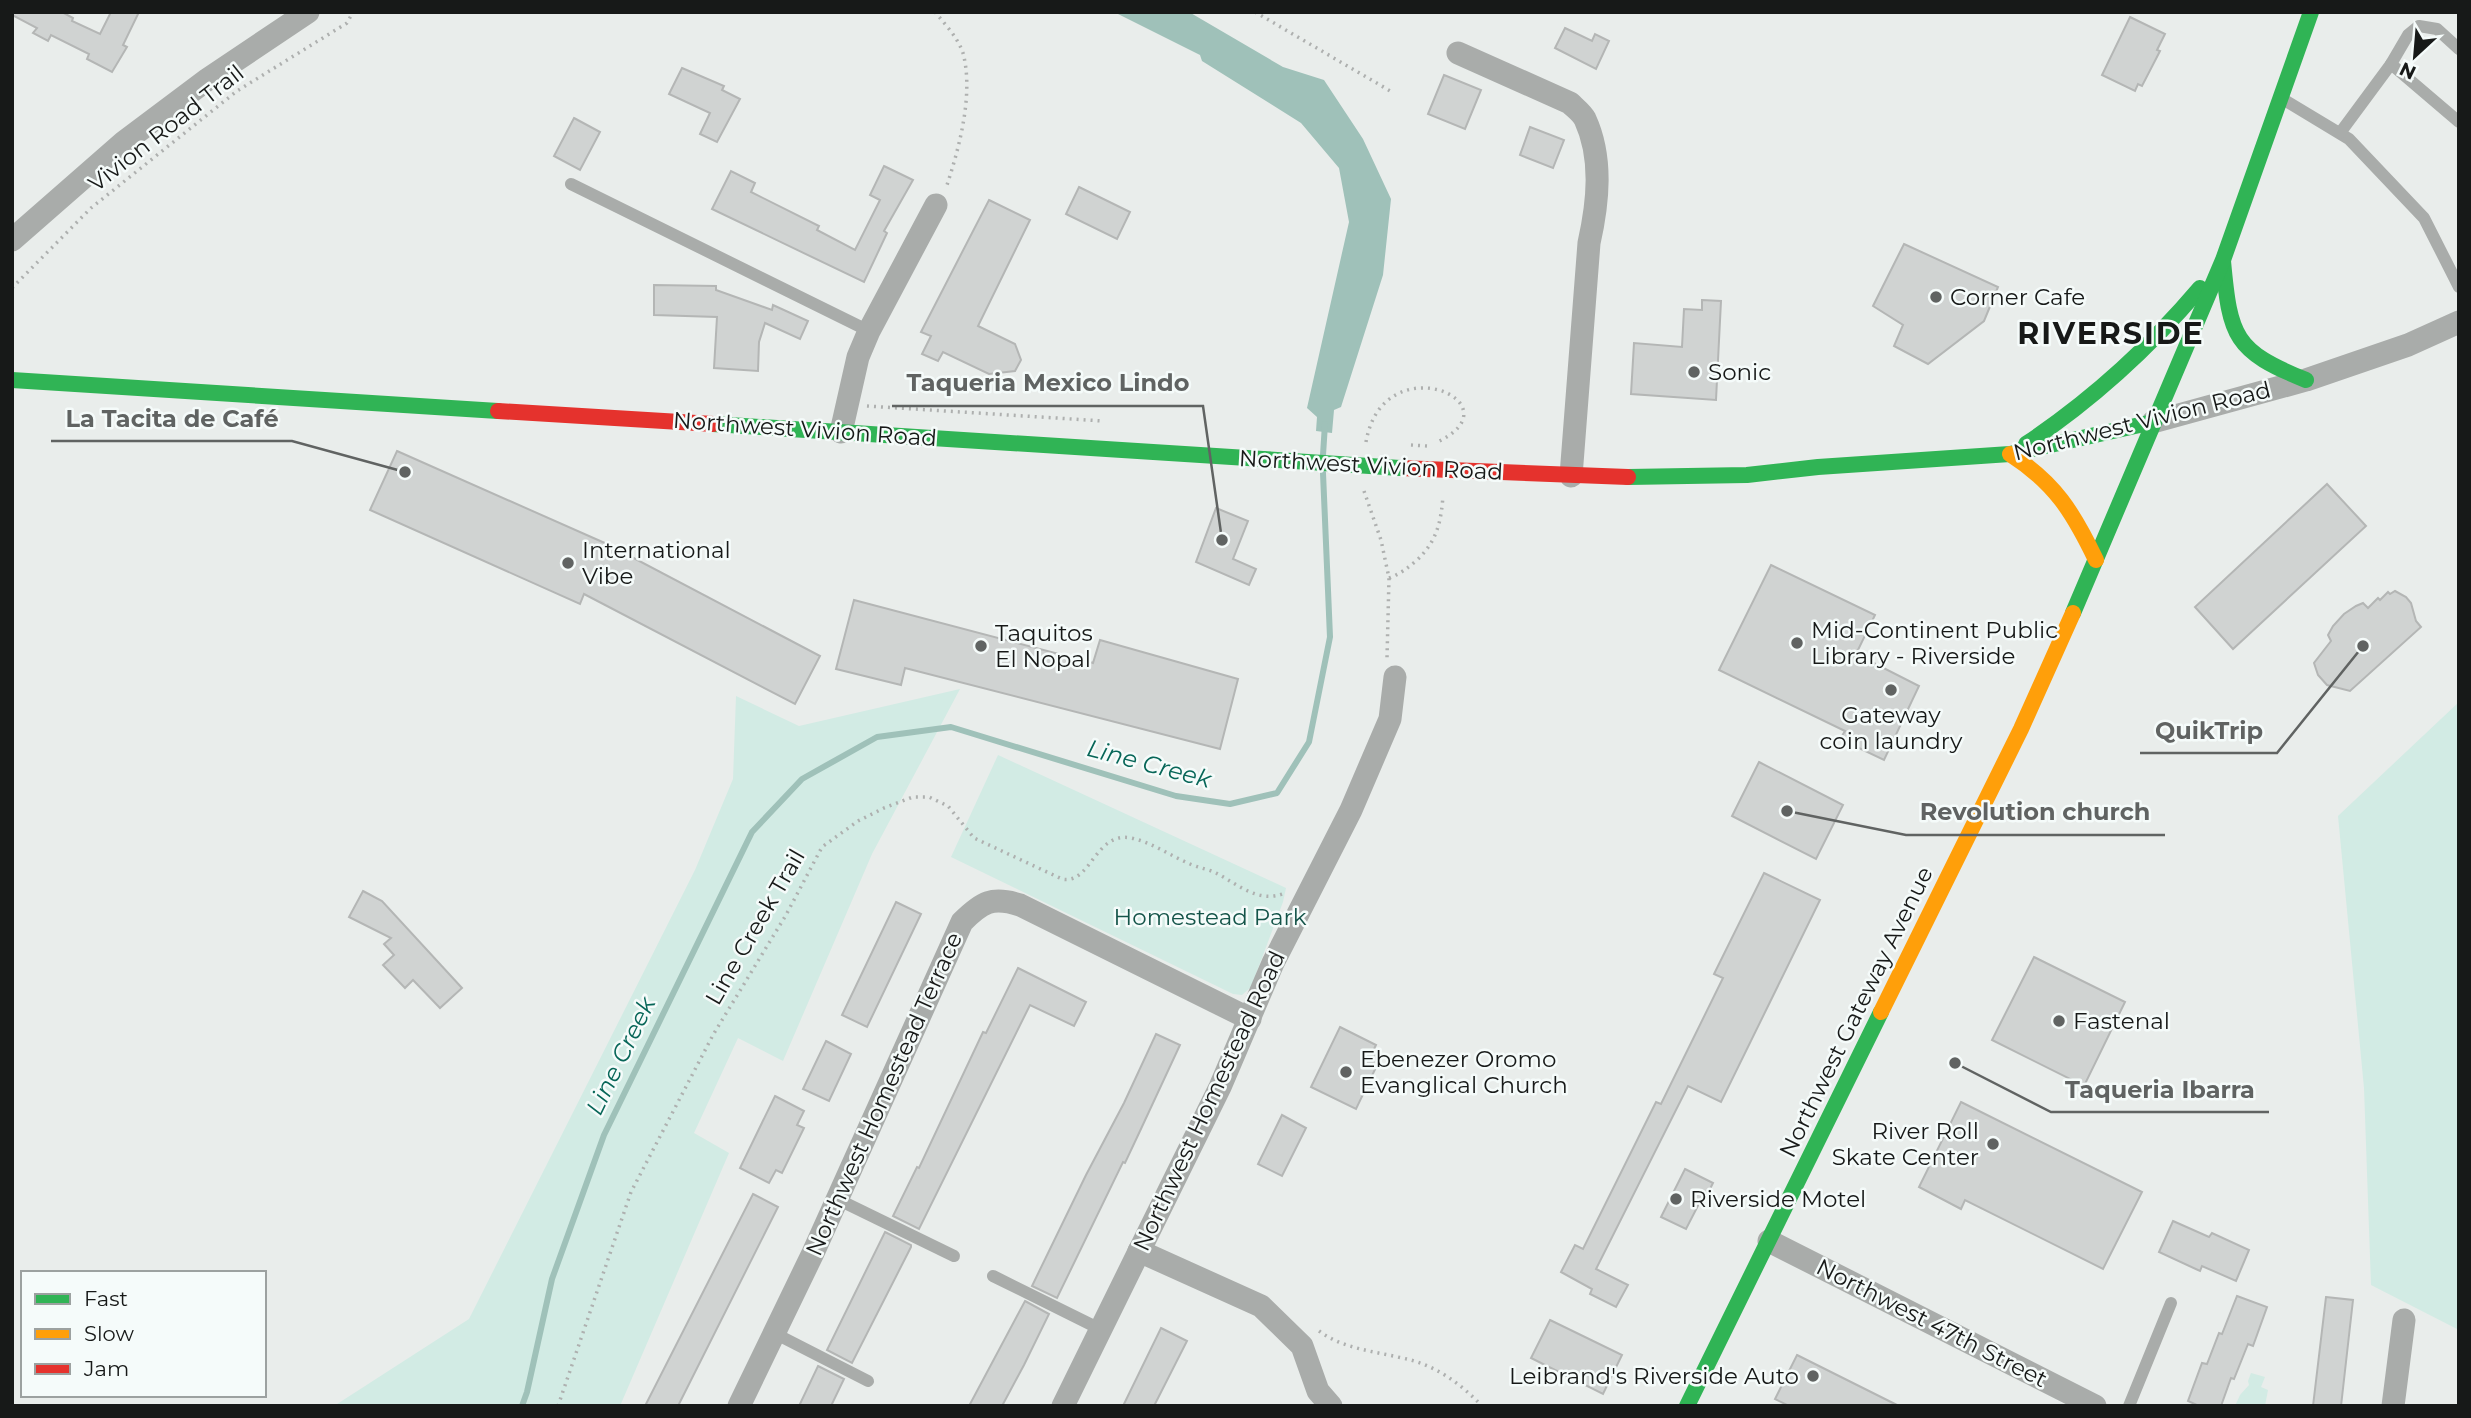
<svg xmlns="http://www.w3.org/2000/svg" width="2471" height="1418" viewBox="0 0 2471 1418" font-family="Montserrat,sans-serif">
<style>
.green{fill:#d2ebe4}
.water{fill:#9fc1b9}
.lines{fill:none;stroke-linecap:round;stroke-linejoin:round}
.stream{stroke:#9fc1b9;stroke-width:6}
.building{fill:#d0d3d2;stroke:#b4b6b5;stroke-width:2}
.path{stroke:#aeb0af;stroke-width:3.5;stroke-dasharray:2 5;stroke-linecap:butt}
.lane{stroke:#a9acaa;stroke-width:12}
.street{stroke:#a9acaa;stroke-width:23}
.fast{stroke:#30b455;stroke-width:16}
.slow{stroke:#ff9f0a;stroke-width:16}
.jam{stroke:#e5322d;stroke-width:16}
.path-bridge{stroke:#aeb0af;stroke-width:3.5;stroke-dasharray:2 5;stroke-linecap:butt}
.fast-bridge{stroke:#30b455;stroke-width:16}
.poi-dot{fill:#606362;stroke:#f5fbfa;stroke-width:2.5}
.labels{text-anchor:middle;stroke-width:5;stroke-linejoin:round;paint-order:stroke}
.street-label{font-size:23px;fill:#171918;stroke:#f5fbfa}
.poi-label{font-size:23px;fill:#171918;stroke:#f5fbfa;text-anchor:start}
.park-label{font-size:23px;fill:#145449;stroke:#f5fbfa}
.water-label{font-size:24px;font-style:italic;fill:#076658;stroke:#f5fbfa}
.district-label{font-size:30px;font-weight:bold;letter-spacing:2px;fill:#171918;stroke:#f5fbfa}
.leader{fill:none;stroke:#606362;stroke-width:2.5}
.callout-dot{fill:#606362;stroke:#f5fbfa;stroke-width:2.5}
.callout-label{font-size:24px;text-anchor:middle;font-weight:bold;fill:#606362;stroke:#f5fbfa;stroke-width:5;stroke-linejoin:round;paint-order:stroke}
</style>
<rect width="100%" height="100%" fill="#e9edeb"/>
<g class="green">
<polygon points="960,689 872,854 783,1061 738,1038 694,1133 729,1153 620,1406 334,1406 469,1319 695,870 733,779 736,696 799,726"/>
<polygon points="2459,702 2459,1330 2371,1285 2364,1088 2338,816"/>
<polygon points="998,755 1286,888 1283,902 1251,987 1242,995 1233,994 951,857"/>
<polygon points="2251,1373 2265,1377 2261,1387 2268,1390 2265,1406 2235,1406 2240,1395 2249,1385 2248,1381"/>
</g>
<polygon class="water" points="1114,12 1189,12 1283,67 1324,80 1363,139 1391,199 1383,275 1341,407 1334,410 1332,433 1316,431 1317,417 1307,408 1349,222 1339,168 1301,123 1202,61 1200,55"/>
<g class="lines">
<g class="stream">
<polyline points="1323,455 1325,424"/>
<polyline points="522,1406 527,1392 552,1279 604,1135 752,832 802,779 877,737 951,727 1176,796 1230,804 1277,793 1309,742 1330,637 1323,473"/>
</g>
</g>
<g class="building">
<polygon points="12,12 62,12 73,18 72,21 100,34 111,12 139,12 123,45 127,47 112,72 87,59 89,54 51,35 48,41 33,33 37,28 12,15"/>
<polygon points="2130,17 2165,34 2157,50 2160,51 2142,86 2138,84 2135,91 2102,75"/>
<polygon points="1565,28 1592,41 1595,34 1609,41 1596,69 1555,48"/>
<polygon points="682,68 724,86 722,90 740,99 717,142 700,134 710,113 669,94"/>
<polygon points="1444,75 1481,90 1465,129 1428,114"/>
<polygon points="574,118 600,132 580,170 554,156"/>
<polygon points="1530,127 1564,140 1553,168 1520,155"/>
<polygon points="884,166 913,180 884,231 887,233 864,282 712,209 731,171 755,183 751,192 819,226 817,230 855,250 880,200 870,195"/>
<polygon points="1079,187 1130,212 1117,239 1066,214"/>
<polygon points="989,200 1030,220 978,326 1015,344 1021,360 1015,371 989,374 943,352 938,361 922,354 931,336 921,332"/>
<polygon points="1904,244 1998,287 1984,321 1928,364 1894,346 1903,325 1873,306"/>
<polygon points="654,285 716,286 716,290 772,310 773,305 808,321 800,339 765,323 759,342 758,371 714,368 717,317 654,315"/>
<polygon points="1702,300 1721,301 1716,400 1631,394 1634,343 1682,347 1684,309 1702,310"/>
<polygon points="397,451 607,544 820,656 795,704 584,594 580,604 370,510"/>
<polygon points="2327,484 2366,526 2233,649 2195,607"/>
<polygon points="1216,508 1248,521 1233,559 1256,569 1249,585 1196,562"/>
<polygon points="1771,565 1875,615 1856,654 1919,686 1884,760 1840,739 1845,731 1719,670"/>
<polygon points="2395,591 2406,597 2411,603 2416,621 2421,627 2350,691 2327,685 2318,675 2314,663 2331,641 2328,635 2333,626 2344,614 2356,606 2363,603 2368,608 2378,598 2380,600 2388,592 2390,594"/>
<polygon points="854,600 1093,663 1100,640 1238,679 1220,749 905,668 901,685 836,669"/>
<polygon points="1759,762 1843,805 1816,859 1732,816"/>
<polygon points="1764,873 1820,900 1721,1102 1688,1086 1596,1269 1628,1285 1616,1307 1590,1294 1592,1289 1561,1272 1575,1245 1583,1249 1656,1102 1661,1104 1723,978 1714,974"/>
<polygon points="363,891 382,901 462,988 440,1008 413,980 405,988 383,965 394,955 384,944 391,938 349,917"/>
<polygon points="896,902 921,914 867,1027 842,1015"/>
<polygon points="2034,957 2125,1002 2084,1086 1992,1040"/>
<polygon points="1018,968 1086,1002 1074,1026 1030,1005 919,1229 893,1216 917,1167 919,1168 983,1032 986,1033"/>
<polygon points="1340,1027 1376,1045 1372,1053 1381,1057 1356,1109 1311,1087"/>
<polygon points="1156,1034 1180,1045 1140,1131 1125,1163 1123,1162 1057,1298 1032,1286 1086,1175 1124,1103"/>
<polygon points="826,1041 851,1054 829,1101 803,1089"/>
<polygon points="775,1096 804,1111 797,1125 804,1128 782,1173 776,1170 769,1183 740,1168"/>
<polygon points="1961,1102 2142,1192 2103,1269 1965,1200 1961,1209 1919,1187"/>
<polygon points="1282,1115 1306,1128 1282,1176 1258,1164"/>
<polygon points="1685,1169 1713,1183 1706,1197 1703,1196 1686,1229 1661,1217"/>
<polygon points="753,1194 778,1207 678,1406 645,1406"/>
<polygon points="2173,1221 2209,1237 2212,1233 2249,1250 2236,1281 2202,1266 2200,1271 2159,1252"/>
<polygon points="885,1232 911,1245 911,1247 852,1363 827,1350"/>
<polygon points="2237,1296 2267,1307 2253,1346 2248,1344 2234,1379 2231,1378 2221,1406 2199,1406 2188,1401 2202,1363 2207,1364 2219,1333 2222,1334"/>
<polygon points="2326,1297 2353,1300 2341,1406 2313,1406"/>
<polygon points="1025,1301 1049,1314 1024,1365 1002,1406 969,1406"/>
<polygon points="1550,1320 1622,1355 1603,1394 1531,1358"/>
<polygon points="1161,1328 1187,1341 1154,1406 1123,1406"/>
<polygon points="1797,1355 1899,1406 1789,1406 1775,1399"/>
<polygon points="818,1366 844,1379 831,1406 799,1406"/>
</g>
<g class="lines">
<g class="path">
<path d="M935,12C945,24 958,38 963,53C974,94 959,149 946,188"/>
<polyline points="1255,12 1392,92"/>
<polyline points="12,288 91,208 237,91 347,23 353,12"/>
<polyline points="867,406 1103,421"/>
<path d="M1366,442C1383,342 1523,404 1435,443"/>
<polyline points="1364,491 1381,540 1389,578 1387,658"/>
<path d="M1389,578C1400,574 1408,568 1417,560C1437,541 1441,522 1443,496"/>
<path d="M1319,1331C1344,1349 1373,1351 1402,1358C1434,1364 1460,1383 1482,1406"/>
<path d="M558,1406L631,1192L713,1035L786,915L822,847L858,821L884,808L913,797H929L948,806L974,838L1062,879C1091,885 1095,831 1131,838C1151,842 1171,856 1190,864C1199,868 1208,869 1216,873C1239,885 1259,904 1285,893"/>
</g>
<g class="lane">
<polyline points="2391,64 2459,122"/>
<polyline points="2281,98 2349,139 2424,218 2459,287"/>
<polyline points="2340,133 2391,64 2408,35 2419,26 2437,29 2459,49"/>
<polyline points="571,184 869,331"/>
<polyline points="837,1199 954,1256"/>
<polyline points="993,1276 1100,1329"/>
<polyline points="774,1333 868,1381"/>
<polyline points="2129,1406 2171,1303"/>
</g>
<g class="street">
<path d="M1458,53L1570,103C1575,108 1582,113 1585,119C1603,158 1598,203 1589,243L1571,476"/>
<polyline points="12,240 124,142 208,79 308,12"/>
<polyline points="2153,422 2306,380 2408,345 2459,322"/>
<polyline points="841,432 858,357 869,331 936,205"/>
<polyline points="1769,1241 2095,1406"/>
<polyline points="1139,1251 1261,1306 1302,1346 1318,1391 1331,1406"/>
<path d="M739,1406L813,1253L962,922C982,902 992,896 1020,905L1250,1019"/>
<polyline points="1063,1406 1220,1087 1273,963 1351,810 1390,719 1395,677"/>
<polyline points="2393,1406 2404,1320"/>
</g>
<g class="fast">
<path d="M2223,261C2230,337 2234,351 2306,380"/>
<polyline points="12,380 498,411"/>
<polyline points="713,424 1263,459"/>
<path d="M2026,444C2092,400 2149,348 2200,288"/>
<polyline points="1628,477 1747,475 1818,467 2010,454 2153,422"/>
<polyline points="2073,613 2223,260 2311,12"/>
<polyline points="1687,1406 1881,1012"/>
</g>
<g class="slow">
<path d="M2010,454C2055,483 2073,512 2096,560"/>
<polyline points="1881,1012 2021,729 2073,613"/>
</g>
<g class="jam">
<polyline points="498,411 713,424"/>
<polyline points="1400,468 1628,477"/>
</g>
<polyline class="path-bridge" points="1411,445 1427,446"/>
<polyline class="fast-bridge" points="1263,459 1400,468"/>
</g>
<g class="poi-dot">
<circle cx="1936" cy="297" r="7"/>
<circle cx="1694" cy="372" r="7"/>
<circle cx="568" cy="563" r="7"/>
<circle cx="1797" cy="643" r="7"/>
<circle cx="981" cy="646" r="7"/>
<circle cx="1891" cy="690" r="7"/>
<circle cx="2059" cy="1021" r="7"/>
<circle cx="1346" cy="1072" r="7"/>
<circle cx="1993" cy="1144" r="7"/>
<circle cx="1676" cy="1199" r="7"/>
<circle cx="1813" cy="1376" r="7"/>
</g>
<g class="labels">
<g class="street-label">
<text transform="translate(166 128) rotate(-38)" y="8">Vivion Road Trail</text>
<text transform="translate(2142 421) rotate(-14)" y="8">Northwest Vivion Road</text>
<text transform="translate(805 429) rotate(4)" y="8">Northwest Vivion Road</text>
<text transform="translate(1371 465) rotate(3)" y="8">Northwest Vivion Road</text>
<text transform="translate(755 927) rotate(-60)" y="8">Line Creek Trail</text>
<text transform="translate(1856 1012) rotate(-64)" y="8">Northwest Gateway Avenue</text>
<text transform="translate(884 1094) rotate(-66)" y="8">Northwest Homestead Terrace</text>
<text transform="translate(1209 1101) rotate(-65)" y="8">Northwest Homestead Road</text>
<text transform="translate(1932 1323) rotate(27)" y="8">Northwest 47th Street</text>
</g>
<g class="poi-label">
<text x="1950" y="305">Corner Cafe</text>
<text x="1708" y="380">Sonic</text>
<text x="582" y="558">International<tspan x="582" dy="26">Vibe</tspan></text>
<text x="1811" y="638">Mid-Continent Public<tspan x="1811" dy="26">Library - Riverside</tspan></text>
<text x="995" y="641">Taquitos<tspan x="995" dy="26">El Nopal</tspan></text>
<text x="1891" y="723" text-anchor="middle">Gateway<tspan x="1891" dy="26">coin laundry</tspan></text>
<text x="2073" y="1029">Fastenal</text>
<text x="1360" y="1067">Ebenezer Oromo<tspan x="1360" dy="26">Evanglical Church</tspan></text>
<text x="1979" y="1139" text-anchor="end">River Roll<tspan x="1979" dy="26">Skate Center</tspan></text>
<text x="1690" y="1207">Riverside Motel</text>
<text x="1799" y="1384" text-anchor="end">Leibrand's Riverside Auto</text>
</g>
<g class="park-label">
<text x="1210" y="925">Homestead Park</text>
</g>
<g class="water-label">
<text transform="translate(1149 764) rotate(15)" y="8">Line Creek</text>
<text transform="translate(621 1056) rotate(-64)" y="8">Line Creek</text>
</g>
<g class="district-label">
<text x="2111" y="344">RIVERSIDE</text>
</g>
</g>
<path class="leader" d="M1222 540L1203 406H892M405 472L292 441H51M2363 646L2277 753H2140M1787 811L1906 835H2165M1955 1063L2051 1112H2269"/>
<g class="callout-dot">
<circle cx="1222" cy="540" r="7"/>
<circle cx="405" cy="472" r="7"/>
<circle cx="2363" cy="646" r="7"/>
<circle cx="1787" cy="811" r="7"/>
<circle cx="1955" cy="1063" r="7"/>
</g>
<g class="callout-label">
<text x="1048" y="391">Taqueria Mexico Lindo</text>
<text x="172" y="427">La Tacita de Café</text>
<text x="2209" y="739">QuikTrip</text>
<text x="2035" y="820">Revolution church</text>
<text x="2160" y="1098">Taqueria Ibarra</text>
</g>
<rect width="2471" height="1418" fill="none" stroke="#171918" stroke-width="28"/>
<rect x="21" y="1271" width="245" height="126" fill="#f5fbfa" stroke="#9ca1a0" stroke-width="2"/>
<rect x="35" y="1294" width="35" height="10" fill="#30b455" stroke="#9ca1a0" stroke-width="2"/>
<text x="84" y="1306" font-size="21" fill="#171918">Fast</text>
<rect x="35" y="1329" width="35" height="10" fill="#ff9f0a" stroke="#9ca1a0" stroke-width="2"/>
<text x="84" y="1341" font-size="21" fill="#171918">Slow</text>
<rect x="35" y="1364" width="35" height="10" fill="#e5322d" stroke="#9ca1a0" stroke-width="2"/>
<text x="84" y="1376" font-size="21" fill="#171918">Jam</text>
<g transform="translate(2415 56) rotate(206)" stroke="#f5fbfa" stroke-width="5" paint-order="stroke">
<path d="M0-5L12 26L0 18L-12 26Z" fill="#171918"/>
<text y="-10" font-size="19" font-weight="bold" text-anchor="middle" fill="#171918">N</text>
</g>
</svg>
